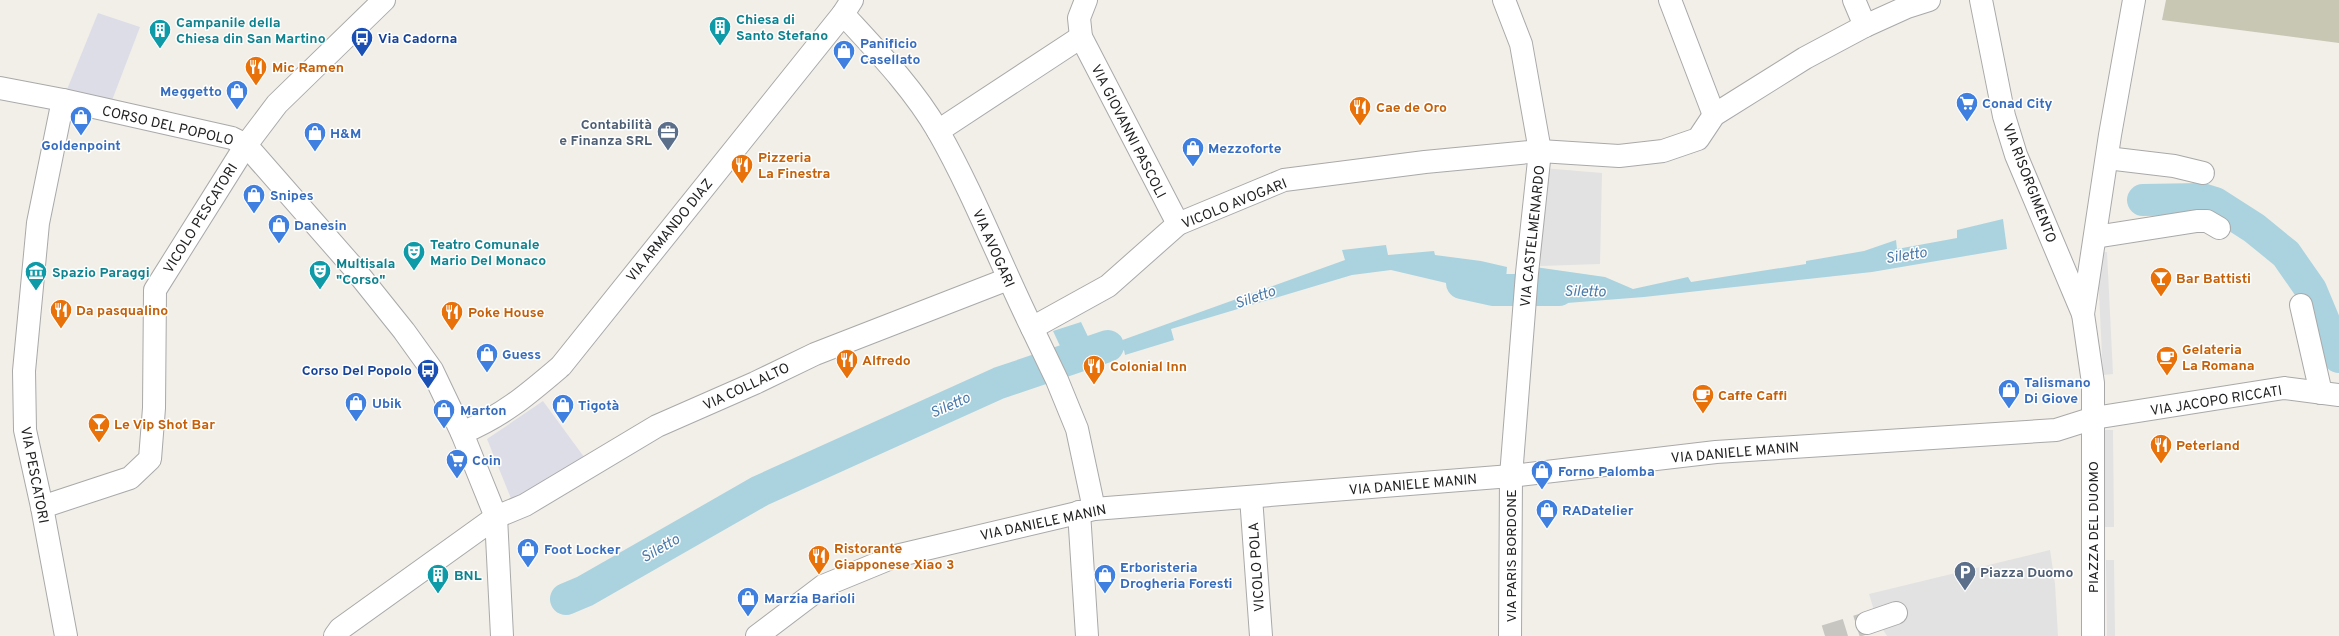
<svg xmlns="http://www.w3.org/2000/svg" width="2339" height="636" viewBox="0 0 2339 636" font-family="Overpass,sans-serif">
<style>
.construction{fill:#c7c7b4}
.parking{fill:#e2e2e2}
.plaza{fill:#dddde8}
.water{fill:#aad3df}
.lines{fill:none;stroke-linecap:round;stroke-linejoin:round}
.canal{stroke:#aad3df;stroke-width:32}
.pedestrian-tunnel{stroke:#c8c6c1;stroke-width:22;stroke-dasharray:22 11;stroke-linecap:butt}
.pedestrian-casing{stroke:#a9a9a9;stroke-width:24}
.minor-casing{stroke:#a9a9a9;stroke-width:24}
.pedestrian{stroke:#fff;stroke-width:22}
.minor{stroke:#fff;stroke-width:22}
.labels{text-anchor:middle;stroke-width:3;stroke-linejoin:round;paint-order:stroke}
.culture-label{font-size:14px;font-weight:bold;fill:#0d838f;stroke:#fff;text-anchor:start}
.transit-label{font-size:14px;font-weight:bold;fill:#164399;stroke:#fff;text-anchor:start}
.shop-label{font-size:14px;font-weight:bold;fill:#366cbe;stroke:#fff;text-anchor:start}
.food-label{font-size:14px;font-weight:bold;fill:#c56008;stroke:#fff;text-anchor:start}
.service-label{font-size:14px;font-weight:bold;fill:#4e5e75;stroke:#fff;text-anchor:end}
.street-label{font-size:14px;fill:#222;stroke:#fff}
.water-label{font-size:15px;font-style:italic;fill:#4a7aab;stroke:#fff}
</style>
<rect width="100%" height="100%" fill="#f2efe9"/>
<polygon class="construction" points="2166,0 2339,0 2339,43 2162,20"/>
<g class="parking">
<polygon points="1543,168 1602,173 1600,264 1540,266"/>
<polygon points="2107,252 2113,374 2103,375 2097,253"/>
<polygon points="2104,430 2113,430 2114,527 2105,527"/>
<polygon points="2050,550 2055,584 2058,636 1887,636 1877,620 1869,594"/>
<polygon points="2106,560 2114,560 2115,636 2107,636"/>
</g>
<g class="plaza">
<polygon points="98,13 140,27 111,103 66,92"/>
<polygon points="543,401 587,461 512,501 487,439"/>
</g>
<g class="water">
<polygon points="2003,219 2007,249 1872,272 1644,297 1528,306 1535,267 1605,277 1633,289 1688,277 1691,282 1806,264 1806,261 1864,251 1896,240 1897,249 1957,238 1957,230"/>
<polygon points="1386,245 1388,255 1434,251 1435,255 1481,261 1507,267 1504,302 1459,286 1391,270 1352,275 1171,329 1174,340 1125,355 1124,350 1068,363 1053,331 1081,322 1092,345 1100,341 1103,347 1345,260 1342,250"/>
</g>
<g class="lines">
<g class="canal">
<polyline points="2143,200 2202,199 2215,203 2254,228 2286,254 2311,290 2339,357"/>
<polyline points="1462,283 1494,290 1559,290"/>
<polyline points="566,599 585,591 760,491 999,383 1108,346"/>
</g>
<polyline class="pedestrian-tunnel" points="1825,636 1867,623"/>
<g class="pedestrian-casing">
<g id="pedestrian">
<polyline points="1032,328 1057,380 1077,429 1094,509"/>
<polyline points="1867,623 1896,613"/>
<polyline points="335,636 340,629 496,517"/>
</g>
</g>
<g class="minor-casing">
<g id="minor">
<polyline points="1086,0 1079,18 1081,37 1178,224"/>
<polyline points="1504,0 1521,44 1540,151 1527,273 1511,476 1510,636"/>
<polyline points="1670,0 1714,115"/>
<polyline points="1854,0 1865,26"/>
<polyline points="1981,0 2004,116 2016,155 2083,314"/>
<path d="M843,14C877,51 913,88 938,131C974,194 1000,263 1032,328L1108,286L1178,224L1284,180L1425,162L1540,151L1619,156L1663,151L1698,139L1714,115L1805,58L1865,26L1907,7L1929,0"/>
<polyline points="0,88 63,100 232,138 246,145 352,266 404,331 432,370 462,433 496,517 502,636"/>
<polyline points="63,100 38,223 24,371 25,430 42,507 66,636"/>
<polyline points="938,131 1081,37"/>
<polyline points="2107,158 2174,166 2203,173"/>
<polyline points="2095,237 2197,221 2207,221 2219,228"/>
<polyline points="2301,305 2321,393"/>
<path d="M462,433C504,415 527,395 561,366L843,14L852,0"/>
<polyline points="1251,497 1261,636"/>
<polyline points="42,507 130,478 150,459 154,408 155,290 246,145 277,104 384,0"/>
<polyline points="1079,512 1087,636"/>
<polyline points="496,517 525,505 657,426 755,383 815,354 1008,279"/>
<polyline points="757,636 823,586 896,556 1094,509 1511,476 1716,452 2056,430 2094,418 2284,388 2339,395"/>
<polyline points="2093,636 2093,383 2083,314 2110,135 2134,0"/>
</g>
</g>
<use href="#pedestrian" class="pedestrian"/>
<use href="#minor" class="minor"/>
</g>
<defs>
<g id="building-pin" transform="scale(1.15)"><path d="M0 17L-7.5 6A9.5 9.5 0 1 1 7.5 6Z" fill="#0f9aa8" stroke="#fff"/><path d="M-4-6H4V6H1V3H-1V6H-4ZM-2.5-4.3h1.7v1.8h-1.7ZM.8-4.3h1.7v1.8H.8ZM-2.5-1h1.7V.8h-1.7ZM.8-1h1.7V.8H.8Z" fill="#fff"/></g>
<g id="bus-pin" transform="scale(1.15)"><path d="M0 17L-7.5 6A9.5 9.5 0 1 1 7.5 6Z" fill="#1a4fb4" stroke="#fff"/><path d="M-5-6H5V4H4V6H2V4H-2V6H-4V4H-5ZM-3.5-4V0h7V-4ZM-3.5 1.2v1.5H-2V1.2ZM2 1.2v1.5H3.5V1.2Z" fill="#fff"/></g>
<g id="shop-pin" transform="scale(1.15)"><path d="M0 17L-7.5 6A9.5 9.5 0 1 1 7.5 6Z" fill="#3f7fe0" stroke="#fff"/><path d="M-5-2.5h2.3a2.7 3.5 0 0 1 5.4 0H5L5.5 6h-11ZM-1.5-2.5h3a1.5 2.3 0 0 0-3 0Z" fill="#fff"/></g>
<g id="restaurant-pin" transform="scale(1.15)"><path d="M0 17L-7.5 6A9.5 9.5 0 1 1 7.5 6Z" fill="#e8710a" stroke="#fff"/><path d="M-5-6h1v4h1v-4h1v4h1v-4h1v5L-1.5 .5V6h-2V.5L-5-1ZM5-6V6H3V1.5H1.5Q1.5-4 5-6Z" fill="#fff"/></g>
<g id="supermarket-pin" transform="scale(1.15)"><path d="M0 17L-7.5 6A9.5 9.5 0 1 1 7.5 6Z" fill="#3f7fe0" stroke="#fff"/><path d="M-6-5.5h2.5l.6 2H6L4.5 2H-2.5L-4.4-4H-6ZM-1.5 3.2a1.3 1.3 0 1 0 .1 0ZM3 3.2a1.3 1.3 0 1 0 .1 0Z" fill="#fff"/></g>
<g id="office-pin" transform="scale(1.15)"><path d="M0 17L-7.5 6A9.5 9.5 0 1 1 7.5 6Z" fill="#5c6f8a" stroke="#fff"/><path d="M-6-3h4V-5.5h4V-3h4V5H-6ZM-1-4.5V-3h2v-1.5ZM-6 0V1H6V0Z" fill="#fff"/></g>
<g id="theatre-pin" transform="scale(1.15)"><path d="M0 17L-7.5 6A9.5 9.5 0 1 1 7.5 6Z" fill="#0f9aa8" stroke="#fff"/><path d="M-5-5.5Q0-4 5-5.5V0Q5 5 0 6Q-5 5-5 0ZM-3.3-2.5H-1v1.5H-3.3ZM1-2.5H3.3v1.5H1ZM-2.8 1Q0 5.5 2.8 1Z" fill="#fff"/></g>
<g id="museum-pin" transform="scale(1.15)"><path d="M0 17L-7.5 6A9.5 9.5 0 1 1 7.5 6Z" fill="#0f9aa8" stroke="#fff"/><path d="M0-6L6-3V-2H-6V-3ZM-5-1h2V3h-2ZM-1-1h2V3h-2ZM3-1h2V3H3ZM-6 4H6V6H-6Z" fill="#fff"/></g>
<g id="bar-pin" transform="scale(1.15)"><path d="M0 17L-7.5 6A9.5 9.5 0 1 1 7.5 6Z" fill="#e8710a" stroke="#fff"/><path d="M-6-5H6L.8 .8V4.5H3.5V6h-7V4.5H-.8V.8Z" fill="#fff"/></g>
<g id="cafe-pin" transform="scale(1.15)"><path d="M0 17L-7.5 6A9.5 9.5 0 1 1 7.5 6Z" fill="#e8710a" stroke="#fff"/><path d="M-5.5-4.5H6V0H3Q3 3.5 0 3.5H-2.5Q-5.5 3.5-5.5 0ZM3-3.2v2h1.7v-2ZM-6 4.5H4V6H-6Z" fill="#fff"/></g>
<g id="parking-pin" transform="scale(1.15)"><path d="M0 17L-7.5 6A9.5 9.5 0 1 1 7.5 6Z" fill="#5c6f8a" stroke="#fff"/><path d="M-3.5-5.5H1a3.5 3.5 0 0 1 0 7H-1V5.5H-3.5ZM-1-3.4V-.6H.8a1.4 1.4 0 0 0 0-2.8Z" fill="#fff"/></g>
</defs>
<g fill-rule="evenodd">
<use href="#building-pin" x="720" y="27"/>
<use href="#building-pin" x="160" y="30"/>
<use href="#bus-pin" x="362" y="38"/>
<use href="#shop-pin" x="844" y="51"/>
<use href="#restaurant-pin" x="256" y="67"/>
<use href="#shop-pin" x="237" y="91"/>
<use href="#supermarket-pin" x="1967" y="103"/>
<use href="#restaurant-pin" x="1360" y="107"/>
<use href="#shop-pin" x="81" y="117"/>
<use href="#office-pin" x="668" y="132"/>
<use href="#shop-pin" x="315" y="133"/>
<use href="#shop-pin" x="1193" y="148"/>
<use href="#restaurant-pin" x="742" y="165"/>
<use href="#shop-pin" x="254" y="195"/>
<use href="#shop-pin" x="279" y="225"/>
<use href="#theatre-pin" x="414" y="252"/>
<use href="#theatre-pin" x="320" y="271"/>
<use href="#museum-pin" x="36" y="272"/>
<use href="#bar-pin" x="2161" y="278"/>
<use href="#restaurant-pin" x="61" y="310"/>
<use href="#restaurant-pin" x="452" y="312"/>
<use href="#shop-pin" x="487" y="354"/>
<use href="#cafe-pin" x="2167" y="357"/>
<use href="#restaurant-pin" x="847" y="360"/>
<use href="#restaurant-pin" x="1094" y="366"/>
<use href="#bus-pin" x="428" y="370"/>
<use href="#shop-pin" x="2009" y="390"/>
<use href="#cafe-pin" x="1703" y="395"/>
<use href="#shop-pin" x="356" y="403"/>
<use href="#shop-pin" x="563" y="405"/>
<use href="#shop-pin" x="444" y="410"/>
<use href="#bar-pin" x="99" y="424"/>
<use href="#restaurant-pin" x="2161" y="445"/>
<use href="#supermarket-pin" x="457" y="460"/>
<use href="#shop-pin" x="1542" y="471"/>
<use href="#shop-pin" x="1547" y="510"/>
<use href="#shop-pin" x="528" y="549"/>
<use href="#restaurant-pin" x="819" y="556"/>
<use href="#parking-pin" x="1965" y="572"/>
<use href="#building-pin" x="438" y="575"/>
<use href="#shop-pin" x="1105" y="575"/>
<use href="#shop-pin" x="748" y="598"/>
</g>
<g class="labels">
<g class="culture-label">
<text x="736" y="24">Chiesa di<tspan x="736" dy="16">Santo Stefano</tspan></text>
<text x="176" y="27">Campanile della<tspan x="176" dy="16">Chiesa din San Martino</tspan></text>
<text x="430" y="249">Teatro Comunale<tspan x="430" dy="16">Mario Del Monaco</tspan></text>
<text x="336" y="268">Multisala<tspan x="336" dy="16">"Corso"</tspan></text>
<text x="52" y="277">Spazio Paraggi</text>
<text x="454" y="580">BNL</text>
</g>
<g class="transit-label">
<text x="378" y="43">Via Cadorna</text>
<text x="412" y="375" text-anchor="end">Corso Del Popolo</text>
</g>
<g class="shop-label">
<text x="860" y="48">Panificio<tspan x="860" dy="16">Casellato</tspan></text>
<text x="222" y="96" text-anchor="end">Meggetto</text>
<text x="1982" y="108">Conad City</text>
<text x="330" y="138">H&amp;M</text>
<text x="81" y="150" text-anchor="middle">Goldenpoint</text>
<text x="1208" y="153">Mezzoforte</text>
<text x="270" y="200">Snipes</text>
<text x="294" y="230">Danesin</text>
<text x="502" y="359">Guess</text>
<text x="2024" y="387">Talismano<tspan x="2024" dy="16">Di Giove</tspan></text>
<text x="372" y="408">Ubik</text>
<text x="578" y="410">Tigotà</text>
<text x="460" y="415">Marton</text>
<text x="472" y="465">Coin</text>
<text x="1558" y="476">Forno Palomba</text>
<text x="1562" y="515">RADatelier</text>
<text x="544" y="554">Foot Locker</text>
<text x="1120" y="572">Erboristeria<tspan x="1120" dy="16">Drogheria Foresti</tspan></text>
<text x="764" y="603">Marzia Barioli</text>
</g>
<g class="food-label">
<text x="272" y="72">Mic Ramen</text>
<text x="1376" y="112">Cae de Oro</text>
<text x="758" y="162">Pizzeria<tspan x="758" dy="16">La Finestra</tspan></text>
<text x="2176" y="283">Bar Battisti</text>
<text x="76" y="315">Da pasqualino</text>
<text x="468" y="317">Poke House</text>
<text x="2182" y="354">Gelateria<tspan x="2182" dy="16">La Romana</tspan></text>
<text x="862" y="365">Alfredo</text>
<text x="1110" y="371">Colonial Inn</text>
<text x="1718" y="400">Caffe Caffi</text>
<text x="114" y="429">Le Vip Shot Bar</text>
<text x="2176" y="450">Peterland</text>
<text x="834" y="553">Ristorante<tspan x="834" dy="16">Giapponese Xiao 3</tspan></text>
</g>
<g class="service-label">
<text x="652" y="129">Contabilità<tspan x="652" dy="16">e Finanza SRL</tspan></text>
<text x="1980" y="577" text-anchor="start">Piazza Duomo</text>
</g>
<g class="street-label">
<text transform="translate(168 125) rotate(13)" y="5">CORSO DEL POPOLO</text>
<text transform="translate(1129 131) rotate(63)" y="5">VIA GIOVANNI PASCOLI</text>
<text transform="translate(2030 183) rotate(69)" y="5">VIA RISORGIMENTO</text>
<text transform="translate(1234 203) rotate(-22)" y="5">VICOLO AVOGARI</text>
<text transform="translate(200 218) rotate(-58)" y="5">VICOLO PESCATORI</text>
<text transform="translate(669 230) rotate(-51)" y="5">VIA ARMANDO DIAZ</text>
<text transform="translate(1532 236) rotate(-84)" y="5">VIA CASTELMENARDO</text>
<text transform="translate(994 248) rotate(66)" y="5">VIA AVOGARI</text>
<text transform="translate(746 386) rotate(-25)" y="5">VIA COLLALTO</text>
<text transform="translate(2216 400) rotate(-9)" y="5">VIA JACOPO RICCATI</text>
<text transform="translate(1735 452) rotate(-5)" y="5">VIA DANIELE MANIN</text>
<text transform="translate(35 475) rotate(79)" y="5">VIA PESCATORI</text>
<text transform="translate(1413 484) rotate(-5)" y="5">VIA DANIELE MANIN</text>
<text transform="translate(1043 522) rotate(-12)" y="5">VIA DANIELE MANIN</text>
<text transform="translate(2093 527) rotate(-90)" y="5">PIAZZA DEL DUOMO</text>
<text transform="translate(1511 556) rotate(-90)" y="5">VIA PARIS BORDONE</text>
<text transform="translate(1256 567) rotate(-94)" y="5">VICOLO POLA</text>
</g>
<g class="water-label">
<text transform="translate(1906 255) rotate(-9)" y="5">Siletto</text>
<text transform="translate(1585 291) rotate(1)" y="5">Siletto</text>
<text transform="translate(1255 297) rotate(-19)" y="5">Siletto</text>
<text transform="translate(950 405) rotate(-24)" y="5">Siletto</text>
<text transform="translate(660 548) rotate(-30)" y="5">Siletto</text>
</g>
</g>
</svg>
